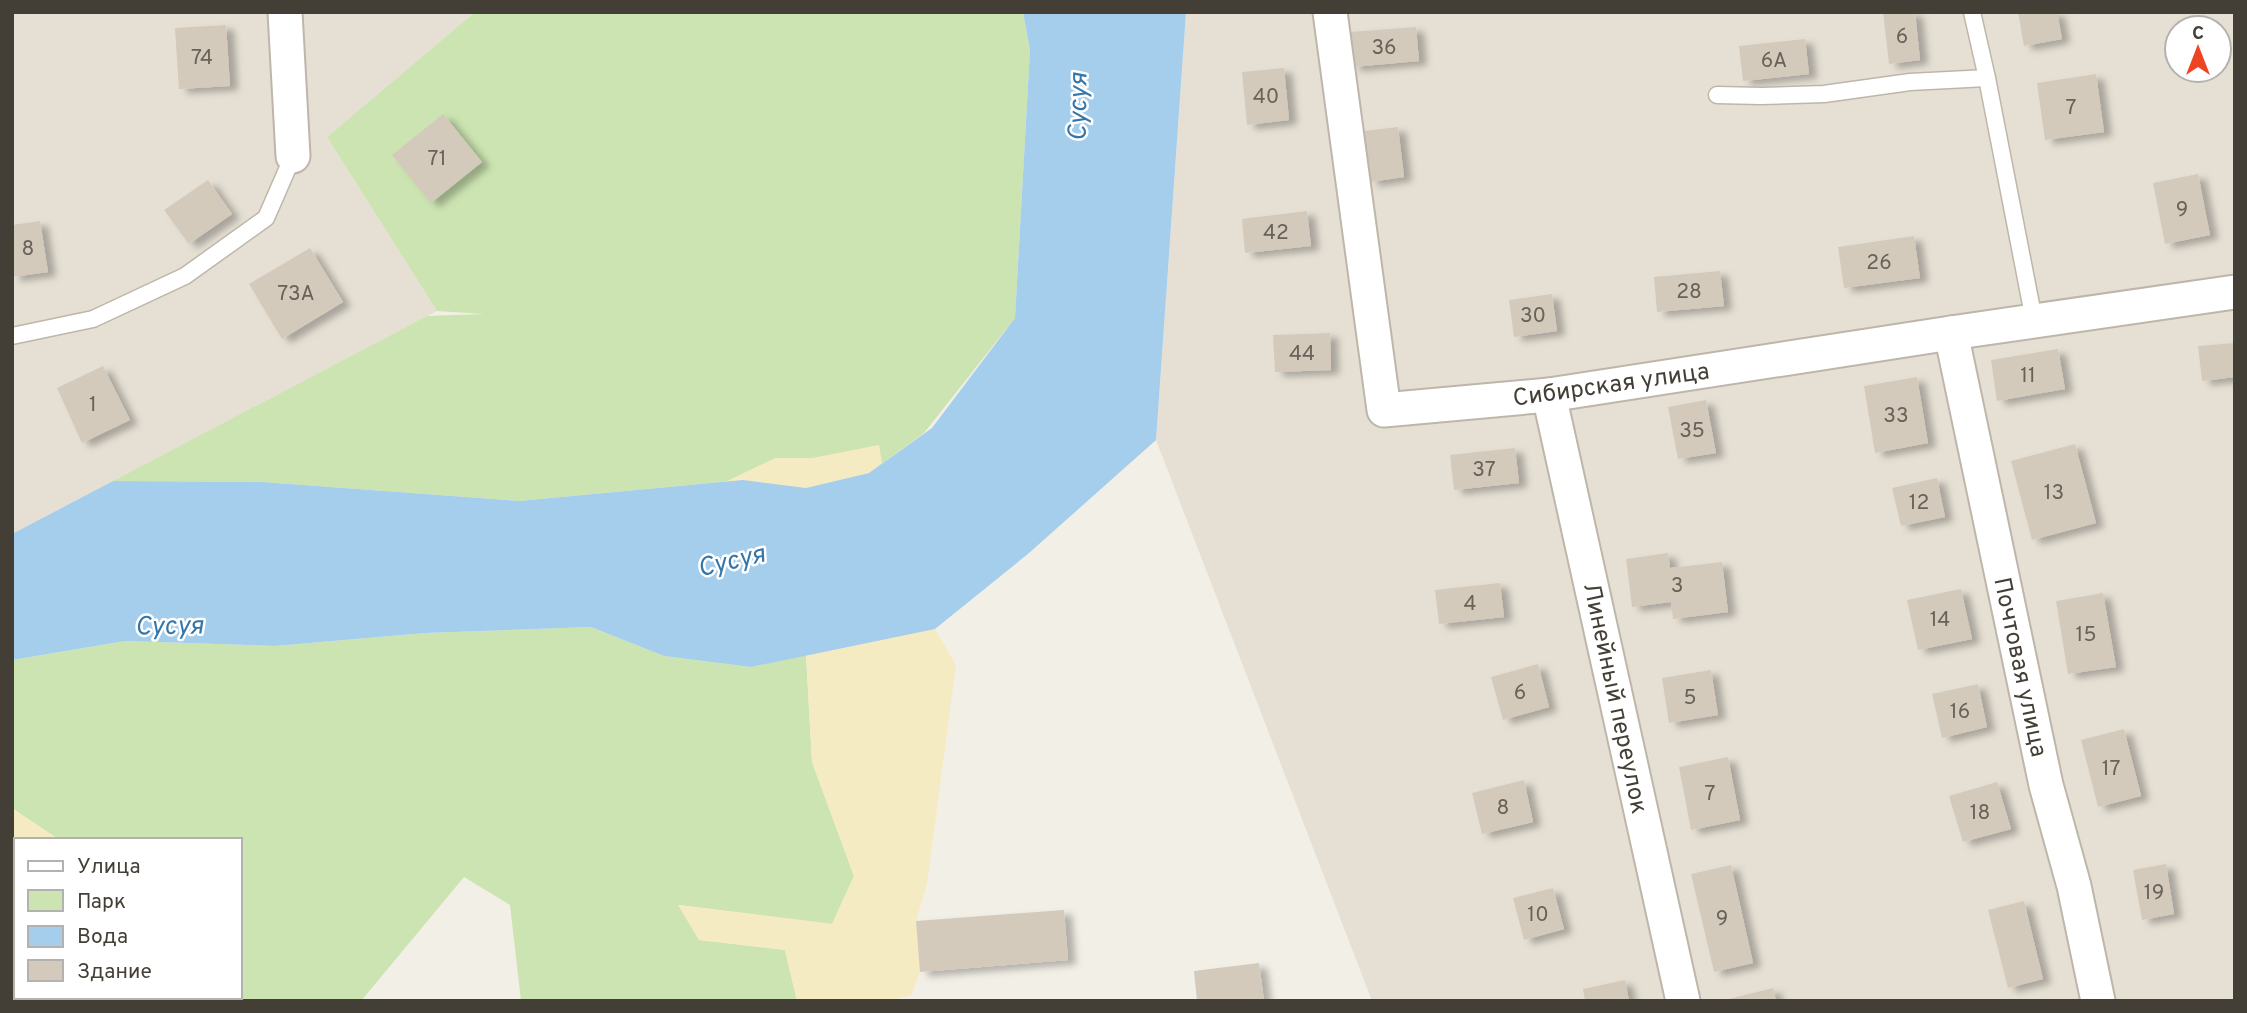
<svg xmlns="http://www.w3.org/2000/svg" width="2247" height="1013" viewBox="0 0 2247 1013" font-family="Overpass,sans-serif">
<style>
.residential{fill:#e6e0d4;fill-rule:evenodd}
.green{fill:#cce4b1}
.sand{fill:#f5ebc3}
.water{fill:#a5cdec}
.building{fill:#d3cabc;filter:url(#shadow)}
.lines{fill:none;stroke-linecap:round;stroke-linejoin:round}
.service-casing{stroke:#bdb6a9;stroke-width:19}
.minor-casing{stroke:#bdb6a9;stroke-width:37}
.service{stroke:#fff;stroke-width:16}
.minor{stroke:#fff;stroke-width:33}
.labels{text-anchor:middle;stroke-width:5;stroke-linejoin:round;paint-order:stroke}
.number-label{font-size:21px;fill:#686258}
.street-label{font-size:24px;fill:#443f36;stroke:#fff}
.water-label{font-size:26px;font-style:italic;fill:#3576aa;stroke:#fff}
</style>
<defs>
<filter id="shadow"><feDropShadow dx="8" dy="4.5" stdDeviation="3.5" flood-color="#0004"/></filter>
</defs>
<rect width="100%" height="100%" fill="#f2efe6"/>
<g class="residential">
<polygon points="12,12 475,12 327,137 437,311 12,534"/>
<path d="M1186,12H2235V1001H1372L1156,440ZM2177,28H2219V70H2177Z"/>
</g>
<g class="green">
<polygon points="475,12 1023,12 1030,50 1015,318 924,433 869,473 743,480 519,501 262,482 113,481 427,316 484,314 437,311 327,137"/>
<polygon points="591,627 664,656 751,667 806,655 812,762 854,876 832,924 679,905 699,940 785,950 797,1001 521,1001 510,905 464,877 361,1001 12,1001 12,881 16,878 16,997 240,997 240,840 55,840 56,838 12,808 12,660 125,641 275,646 425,633"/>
</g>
<g class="sand">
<polygon points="879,445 882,463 869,473 806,488 725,482 775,458 812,458"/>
<polygon points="935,629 956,665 927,884 916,921 920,972 911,995 889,1001 797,1001 785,950 699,940 678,905 832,924 854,876 812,762 806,655"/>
<polygon points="12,808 57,838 16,840 16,878 12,881"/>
</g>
<polygon class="water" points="1023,12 1186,12 1156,440 1029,553 935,629 751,667 664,656 591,627 425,633 275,646 125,641 12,660 12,534 113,481 262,482 519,501 743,480 806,488 869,473 932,428 1015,318 1030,50"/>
<g class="building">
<polygon points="1883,12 1915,12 1920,60 1889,64"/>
<polygon points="2018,12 2057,12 2062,39 2024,46"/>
<polygon points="226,25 230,86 179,89 175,28"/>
<polygon points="1416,27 1419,61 1352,67 1350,32"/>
<polygon points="1805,39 1809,74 1743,81 1739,46"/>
<polygon points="1284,68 1289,120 1247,125 1242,72"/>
<polygon points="2096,74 2104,132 2045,140 2037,83"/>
<polygon points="443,114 482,162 431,203 392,155"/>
<polygon points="1398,127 1404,177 1370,182 1364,131"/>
<polygon points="2198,174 2210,235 2165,244 2153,183"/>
<polygon points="208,180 232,214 189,244 164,210"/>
<polygon points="1307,211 1311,246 1245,253 1242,219"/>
<polygon points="40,221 48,272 12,277 12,225"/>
<polygon points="1914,236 1920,278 1844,288 1838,247"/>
<polygon points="310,248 343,302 282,339 249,284"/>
<polygon points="1720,271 1724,306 1657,312 1654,277"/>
<polygon points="1552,294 1557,331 1514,337 1509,300"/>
<polygon points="1330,333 1331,370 1275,372 1273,335"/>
<polygon points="2235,343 2235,377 2202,381 2198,346"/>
<polygon points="2058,349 2065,389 1997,401 1991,360"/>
<polygon points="103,366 130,420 82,443 57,388"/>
<polygon points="1917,377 1928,443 1875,453 1864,386"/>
<polygon points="1706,400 1716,453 1678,459 1668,407"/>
<polygon points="2075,444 2096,523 2032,540 2011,461"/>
<polygon points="1515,448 1519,483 1454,490 1450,455"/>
<polygon points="1937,478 1945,517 1901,526 1892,488"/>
<polygon points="1668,553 1670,568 1722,562 1728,612 1673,619 1671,602 1632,607 1626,559"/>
<polygon points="1500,583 1504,617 1439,624 1435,590"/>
<polygon points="1961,589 1972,639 1918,650 1907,600"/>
<polygon points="2103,593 2116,667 2068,674 2056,601"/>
<polygon points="1538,664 1549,707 1503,720 1491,677"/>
<polygon points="1711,670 1718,715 1669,723 1662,678"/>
<polygon points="1978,684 1987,727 1942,738 1932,694"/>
<polygon points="2124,729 2141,796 2098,807 2081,740"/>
<polygon points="1728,757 1740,820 1691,830 1679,767"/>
<polygon points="1524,780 1533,822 1482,834 1472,793"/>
<polygon points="1997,782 2011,829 1963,842 1949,796"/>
<polygon points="2166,864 2174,914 2142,920 2133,870"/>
<polygon points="1731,865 1753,963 1714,972 1691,874"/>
<polygon points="1553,888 1564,929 1524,940 1513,898"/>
<polygon points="2024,901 2043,979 2008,988 1988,910"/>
<polygon points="1064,910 1068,960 920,972 916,921"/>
<polygon points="1259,963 1264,1001 1197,1001 1194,971"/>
<polygon points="1625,980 1629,1001 1585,1001 1583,989"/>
<polygon points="1773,988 1776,1001 1725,1001 1725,1000"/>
</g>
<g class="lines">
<g class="service-casing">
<g id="service">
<polyline points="1972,12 1987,78 2034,320"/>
<polyline points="1717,95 1761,96 1824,94 1910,82 1987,78"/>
<polyline points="12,336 93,319 185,276 266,218 293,156"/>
</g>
</g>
<g class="minor-casing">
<g id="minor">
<polyline points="285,12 293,156"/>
<polyline points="1330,12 1384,410 1549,395 1951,333 2235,292"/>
<polyline points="1951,333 2046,785 2074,886 2098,1001"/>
<polyline points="1549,395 1683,1001"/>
</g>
</g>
<use href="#service" class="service"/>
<use href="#minor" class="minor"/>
</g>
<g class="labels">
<g class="number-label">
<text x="1902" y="43">6</text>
<text x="1384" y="54">36</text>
<text x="202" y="64">74</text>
<text x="1774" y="67">6А</text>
<text x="1266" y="103">40</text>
<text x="2071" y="114">7</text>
<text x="437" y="165">71</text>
<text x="2182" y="216">9</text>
<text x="1276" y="239">42</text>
<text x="28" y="255">8</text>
<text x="1879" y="269">26</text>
<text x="1689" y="298">28</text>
<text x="296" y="300">73А</text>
<text x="1533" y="322">30</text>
<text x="1302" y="360">44</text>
<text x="2028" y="382">11</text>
<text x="93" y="411">1</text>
<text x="1896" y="422">33</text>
<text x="1692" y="437">35</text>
<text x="1484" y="476">37</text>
<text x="2054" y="499">13</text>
<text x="1919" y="509">12</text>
<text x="1677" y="592">3</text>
<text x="1470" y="610">4</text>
<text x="1940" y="626">14</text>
<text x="2086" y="641">15</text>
<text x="1520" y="699">6</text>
<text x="1690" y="704">5</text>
<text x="1960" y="718">16</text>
<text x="2111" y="775">17</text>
<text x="1710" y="800">7</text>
<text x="1503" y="814">8</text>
<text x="1980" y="819">18</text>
<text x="2154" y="899">19</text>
<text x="1538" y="921">10</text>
<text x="1722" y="925">9</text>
</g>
<g class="street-label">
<text transform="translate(1611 384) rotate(-8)" y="8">Сибирская улица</text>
<text transform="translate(2021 667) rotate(78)" y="8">Почтовая улица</text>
<text transform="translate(1616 698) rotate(78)" y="8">Линейный переулок</text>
</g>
<g class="water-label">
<text transform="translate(1077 107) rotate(-89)" y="9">Сусуя</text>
<text transform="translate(731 560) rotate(-13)" y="9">Сусуя</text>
<text transform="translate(169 625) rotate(-1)" y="9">Сусуя</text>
</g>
</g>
<rect width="2247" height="1013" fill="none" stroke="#443f36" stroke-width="28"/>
<rect x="14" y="838" width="228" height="161" fill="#ffffff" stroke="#b4b2af" stroke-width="2"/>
<rect x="28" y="861" width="35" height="10" fill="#ffffff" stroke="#b4b2af" stroke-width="2"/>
<text x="77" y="873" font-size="21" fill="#443f36">Улица</text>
<rect x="28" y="890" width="35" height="21" fill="#cce4b1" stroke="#b4b2af" stroke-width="2"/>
<text x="77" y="908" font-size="21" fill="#443f36">Парк</text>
<rect x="28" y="926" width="35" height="21" fill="#a5cdec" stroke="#b4b2af" stroke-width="2"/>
<text x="77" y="943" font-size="21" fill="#443f36">Вода</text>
<rect x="28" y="960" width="35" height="21" fill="#d3cabc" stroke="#b4b2af" stroke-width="2"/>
<text x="77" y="978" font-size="21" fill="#443f36">Здание</text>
<g transform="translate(2198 49)"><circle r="33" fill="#ffffff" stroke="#b4b2af" stroke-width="2"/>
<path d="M0-5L12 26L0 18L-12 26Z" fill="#ee4421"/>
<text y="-10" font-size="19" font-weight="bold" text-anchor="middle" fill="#443f36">С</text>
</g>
</svg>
